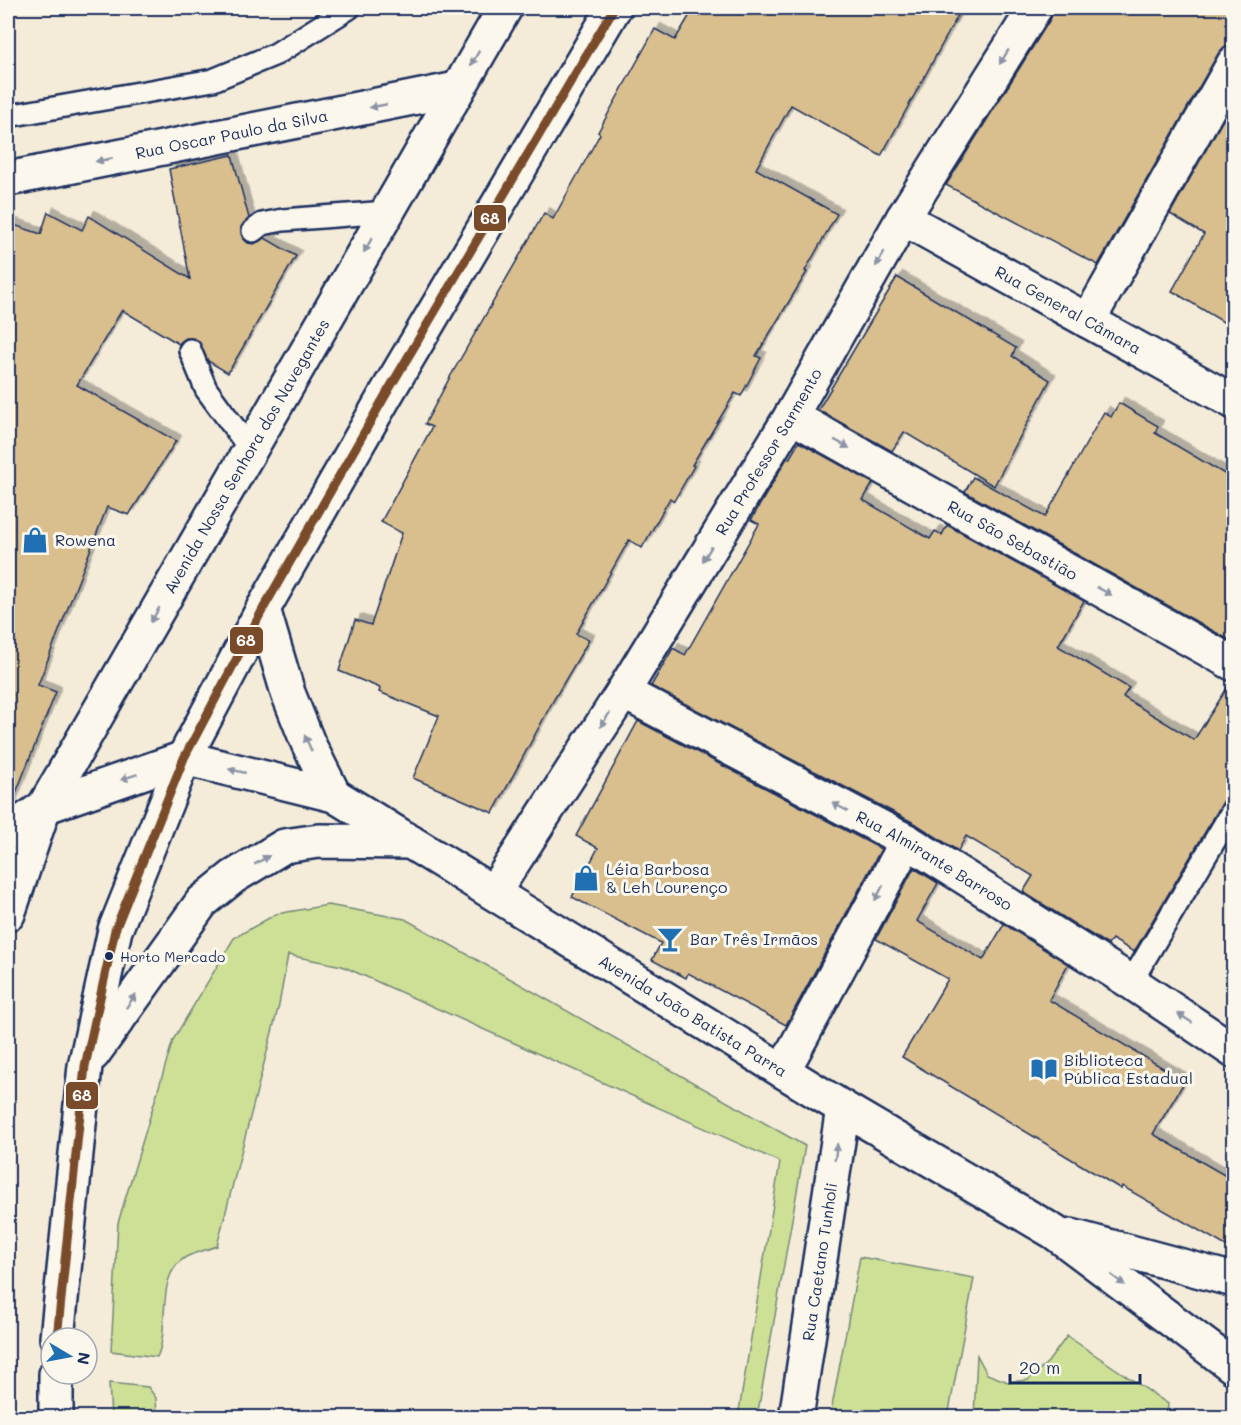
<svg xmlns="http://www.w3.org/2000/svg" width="1241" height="1425" viewBox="0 0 1241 1425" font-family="Mali,sans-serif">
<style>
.green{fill:#cde095;stroke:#74887a;stroke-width:1.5}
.building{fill:#d9be8e;stroke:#1b2f5e;stroke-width:1.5;filter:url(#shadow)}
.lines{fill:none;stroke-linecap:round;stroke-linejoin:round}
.service-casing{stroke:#1b2f5e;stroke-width:26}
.minor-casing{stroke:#1b2f5e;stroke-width:38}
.secondary-casing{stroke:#1b2f5e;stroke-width:38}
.service{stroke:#fbf7ec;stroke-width:21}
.minor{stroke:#fbf7ec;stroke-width:33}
.secondary{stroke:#fbf7ec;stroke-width:33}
.bus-1-casing{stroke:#fbf7ec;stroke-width:14}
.bus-1{stroke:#7a4b2a;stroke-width:9}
.oneway{fill:#8b93a5}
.bus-dot{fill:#1b2f5e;stroke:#fbf7ec;stroke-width:2}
.labels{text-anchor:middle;stroke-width:6;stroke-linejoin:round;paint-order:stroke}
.bus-label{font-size:14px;fill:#1b2f5e;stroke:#fbf7ec;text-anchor:start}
.street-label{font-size:16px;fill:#1b2f5e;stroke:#fbf7ec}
.poi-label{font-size:16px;fill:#1b2f5e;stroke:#fbf7ec;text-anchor:start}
.line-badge{stroke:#fbf7ec;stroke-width:2}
.badge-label{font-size:16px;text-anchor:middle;font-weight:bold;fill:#fff}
</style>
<defs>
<filter id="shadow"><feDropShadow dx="5.5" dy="-5.5" stdDeviation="0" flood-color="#0004"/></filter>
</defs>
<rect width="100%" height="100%" fill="#f4ecd9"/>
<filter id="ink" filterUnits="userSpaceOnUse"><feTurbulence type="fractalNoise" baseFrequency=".0167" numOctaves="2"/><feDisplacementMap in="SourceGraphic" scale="12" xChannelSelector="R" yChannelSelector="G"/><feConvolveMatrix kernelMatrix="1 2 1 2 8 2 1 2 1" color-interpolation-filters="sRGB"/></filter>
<g filter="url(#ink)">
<g class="green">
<path d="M328,905L405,919L805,1146L757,1417H738L780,1162L342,966L288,955L279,1005L217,1246C207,1250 195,1252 186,1257C154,1275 171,1328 157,1357L111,1351L118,1223L173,1040L234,938L276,914Z"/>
<polygon points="860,1257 974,1278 948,1417 830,1417"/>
<polygon points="1067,1336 1168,1404 1167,1417 974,1417 977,1355 987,1374 1008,1382 1028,1380 1048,1362"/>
<polygon points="109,1383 148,1387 156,1398 157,1417 111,1417"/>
</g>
<g class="building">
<polygon points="694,8 962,8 881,156 791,105 756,169 837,214 805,271 807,272 756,356 761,358 741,396 735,393 692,465 694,466 674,501 670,498 642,548 629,540 576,634 589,640 553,701 493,813 413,778 439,716 379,692 380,688 339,671 355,620 371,625 402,533 381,522 432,427 425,424 450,377 544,213 553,219 600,134 598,132 655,29 675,40"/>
<polygon points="1054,8 1233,8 1233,44 1224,47 1218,54 1098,265 946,185 1051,18"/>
<polygon points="1233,102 1233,328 1172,291 1204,234 1170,214"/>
<polygon points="232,155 249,218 241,227 243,238 248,243 254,244 265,238 296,256 228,373 208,361 197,340 186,338 179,344 122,310 77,385 176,441 129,515 107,507 38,685 56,692 10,808 8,808 8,223 41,234 48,212 82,230 89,216 190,279 169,169"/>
<polygon points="897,277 1016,348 1012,356 1050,380 994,486 904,432 892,451 818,410"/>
<polygon points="1119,403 1158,426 1155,433 1233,479 1233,642 965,492 973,477 1045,517 1104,412 1111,417"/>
<polygon points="799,442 873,483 863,500 930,539 935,531 942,535 947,525 1084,601 1058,646 1129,688 1123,697 1194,740 1231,682 1233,683 1233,795 1227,797 1223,802 1134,952 1112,939 1108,945 1023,892 1033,876 966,836 958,851 916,824 651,686 673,648 685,655 759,524 751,520 787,458 789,459"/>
<polygon points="638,721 881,849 786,1025 688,973 686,978 652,960 661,943 572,897 598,848 576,836"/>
<polygon points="914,868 938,883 917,921 983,960 1004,924 1068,964 1049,1000 1185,1081 1153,1134 1233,1180 1233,1250 1122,1186 1121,1189 902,1057 948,979 876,939"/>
</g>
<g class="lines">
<g class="service-casing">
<g id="service">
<polyline points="8,116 213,80 276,54 349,8"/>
<polyline points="253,231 262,224 283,220 387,212"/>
<polyline points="190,350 206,389 250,449"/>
<polyline points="1131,982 1234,808"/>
</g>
</g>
<g class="minor-casing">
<g id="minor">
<path id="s1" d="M8,179L457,89"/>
<path id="s2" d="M903,218L1234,402"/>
<polyline points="1088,321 1234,63"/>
<path id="s3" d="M791,416L1234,664"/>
<path id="s4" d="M623,692L907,841L1131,982L1234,1051"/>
<polyline points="8,832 44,807"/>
<path id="s5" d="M494,892L623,692L791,416L903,218L1035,8"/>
<polyline points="783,1071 907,841"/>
<path id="s6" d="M796,1418L843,1108"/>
</g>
</g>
<g class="secondary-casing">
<g id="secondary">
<polyline points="263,609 288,693 308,743 334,795"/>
<path id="s7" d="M184,758L334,795L843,1108L1054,1232L1234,1367"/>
<polyline points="44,807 184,758"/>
<path id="s8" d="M8,914L44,807L505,8"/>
<polyline points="93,1054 202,902 233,877 284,846 319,841 410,842"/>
<polyline points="1071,1236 1234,1280"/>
<polyline points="57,1338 85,1066 115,930 184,758 263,609 385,396 614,8"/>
<polyline points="56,1374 56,1418"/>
</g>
</g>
<use href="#service" class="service"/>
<use href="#minor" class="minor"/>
<use href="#secondary" class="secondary"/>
<g class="bus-1-casing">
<polyline id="bus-1" points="57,1338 85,1066 115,930 184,758 263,609 385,396 614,8"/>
</g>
<use href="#bus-1" class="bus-1"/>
</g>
<defs><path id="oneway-solid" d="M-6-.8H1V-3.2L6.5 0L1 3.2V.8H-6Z" transform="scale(1.5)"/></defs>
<g class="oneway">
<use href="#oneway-solid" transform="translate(1004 57) rotate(122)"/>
<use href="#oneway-solid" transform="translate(475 58) rotate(120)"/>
<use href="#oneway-solid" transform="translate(378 106) rotate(169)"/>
<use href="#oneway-solid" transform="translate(104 160) rotate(169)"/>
<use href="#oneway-solid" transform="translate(368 245) rotate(120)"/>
<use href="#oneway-solid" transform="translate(880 259) rotate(120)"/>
<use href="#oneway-solid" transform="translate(842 444) rotate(29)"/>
<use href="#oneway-solid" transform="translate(707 554) rotate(121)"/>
<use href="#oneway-solid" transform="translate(1104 591) rotate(29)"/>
<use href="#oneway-solid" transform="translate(155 615) rotate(120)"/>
<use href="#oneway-solid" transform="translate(605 720) rotate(123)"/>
<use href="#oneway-solid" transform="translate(308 743) rotate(-114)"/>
<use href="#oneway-solid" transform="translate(237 771) rotate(-167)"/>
<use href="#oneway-solid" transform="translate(129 777) rotate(161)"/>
<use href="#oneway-solid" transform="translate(840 807) rotate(-152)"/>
<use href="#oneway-solid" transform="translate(262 860) rotate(-31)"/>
<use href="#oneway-solid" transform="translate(879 893) rotate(118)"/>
<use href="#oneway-solid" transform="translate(131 1001) rotate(-55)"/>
<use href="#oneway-solid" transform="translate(1185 1018) rotate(-147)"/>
<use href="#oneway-solid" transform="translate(836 1152) rotate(-81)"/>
<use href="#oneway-solid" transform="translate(1118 1280) rotate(37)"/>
</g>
</g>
<defs>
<g id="shop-bare" transform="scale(2.07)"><path d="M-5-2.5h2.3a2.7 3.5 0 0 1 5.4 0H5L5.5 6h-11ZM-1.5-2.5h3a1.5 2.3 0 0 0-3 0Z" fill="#1f6fb2" stroke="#fbf7ec" stroke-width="2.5" paint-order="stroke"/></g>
<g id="bar-bare" transform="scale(2.07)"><path d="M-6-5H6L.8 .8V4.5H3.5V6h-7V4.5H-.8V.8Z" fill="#1f6fb2" stroke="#fbf7ec" stroke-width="2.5" paint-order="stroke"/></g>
<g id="library-bare" transform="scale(2.07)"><path d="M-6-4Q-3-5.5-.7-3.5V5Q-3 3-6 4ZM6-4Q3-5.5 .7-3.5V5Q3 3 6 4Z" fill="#1f6fb2" stroke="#fbf7ec" stroke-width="2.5" paint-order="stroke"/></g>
</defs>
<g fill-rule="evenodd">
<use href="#shop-bare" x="35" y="540"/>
<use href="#shop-bare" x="586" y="878"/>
<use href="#bar-bare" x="670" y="939"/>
<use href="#library-bare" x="1044" y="1069"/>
</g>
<circle class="bus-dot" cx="109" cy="956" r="5"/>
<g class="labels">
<g class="bus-label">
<text x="120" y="962">Horto Mercado</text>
</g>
<g class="street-label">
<text dy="6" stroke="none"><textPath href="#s1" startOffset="228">Rua Oscar Paulo da Silva</textPath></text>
<text dy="6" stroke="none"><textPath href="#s2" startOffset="189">Rua General Câmara</textPath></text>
<text dy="6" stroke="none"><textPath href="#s5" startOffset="519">Rua Professor Sarmento</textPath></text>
<text dy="6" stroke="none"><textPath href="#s8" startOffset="518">Avenida Nossa Senhora dos Navegantes</textPath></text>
<text dy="6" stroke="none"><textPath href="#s3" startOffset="254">Rua São Sebastião</textPath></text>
<text dy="6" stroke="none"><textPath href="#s4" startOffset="354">Rua Almirante Barroso</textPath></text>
<text dy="6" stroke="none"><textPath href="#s7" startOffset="576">Avenida João Batista Parra</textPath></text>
<text dy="6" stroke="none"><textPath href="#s6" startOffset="158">Rua Caetano Tunholi</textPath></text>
</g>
<g class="poi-label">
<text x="55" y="546">Rowena</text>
<text x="606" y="875">Léia Barbosa<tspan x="606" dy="18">&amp; Leh Lourenço</tspan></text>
<text x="690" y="945">Bar Três Irmãos</text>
<text x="1064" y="1066">Biblioteca<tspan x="1064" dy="18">Pública Estadual</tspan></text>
</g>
</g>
<g class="line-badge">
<rect x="473" y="204" width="34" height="28" rx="6" fill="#7a4b2a"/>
<rect x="229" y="626" width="35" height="29" rx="6" fill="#7a4b2a"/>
<rect x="65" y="1081" width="34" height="29" rx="6" fill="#7a4b2a"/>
</g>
<g class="badge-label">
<text x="490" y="224">68</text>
<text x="246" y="646">68</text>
<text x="82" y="1101">68</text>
</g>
<rect width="1241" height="1425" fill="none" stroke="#fbf7ec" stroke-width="30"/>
<rect x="15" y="15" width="1211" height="1395" fill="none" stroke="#1b2f5e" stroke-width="2" filter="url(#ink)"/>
<g transform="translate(69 1356) rotate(100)"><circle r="28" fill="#fbf7ec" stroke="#a1a7b3" stroke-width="1.5"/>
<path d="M0-4.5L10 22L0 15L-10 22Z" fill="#1f6fb2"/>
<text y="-9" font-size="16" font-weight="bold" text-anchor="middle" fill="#1b2f5e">N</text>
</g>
<path d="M1010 1374v9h130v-9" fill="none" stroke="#1b2f5e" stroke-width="3"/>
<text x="1019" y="1374" font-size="18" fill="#1b2f5e" stroke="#fbf7ec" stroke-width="4.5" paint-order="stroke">20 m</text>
</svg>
